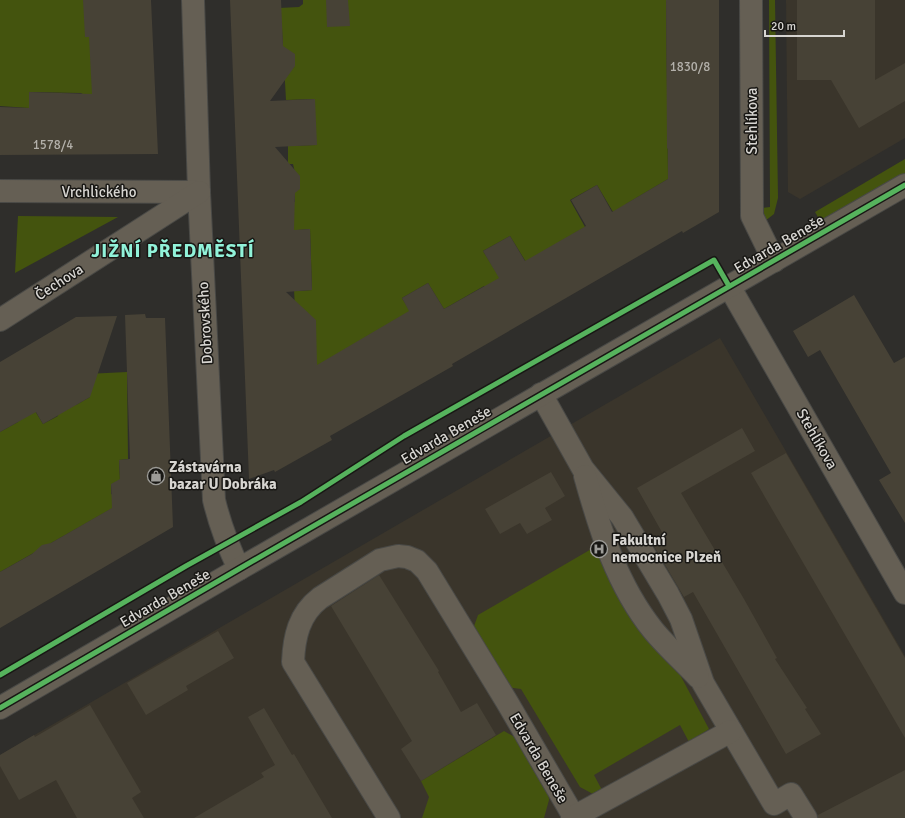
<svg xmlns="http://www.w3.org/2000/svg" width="905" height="818" viewBox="0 0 905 818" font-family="Signika,sans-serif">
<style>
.built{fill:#3a352b}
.green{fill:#44540e}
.building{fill:#474236}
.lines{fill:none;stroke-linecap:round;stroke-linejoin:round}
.minor-casing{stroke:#494946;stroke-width:24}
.minor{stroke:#655f54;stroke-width:22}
.cycleway-casing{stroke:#181714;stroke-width:8}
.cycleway{stroke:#56b35d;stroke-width:5}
.labels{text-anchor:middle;stroke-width:3;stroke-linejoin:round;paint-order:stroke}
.number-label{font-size:13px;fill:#b3b0aa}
.street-label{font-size:15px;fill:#d7d5d1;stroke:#181714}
.poi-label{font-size:15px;font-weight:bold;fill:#d7d5d1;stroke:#181714;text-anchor:start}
.district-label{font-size:19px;font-weight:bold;letter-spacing:1px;fill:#91f2d9;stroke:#181714}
</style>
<rect width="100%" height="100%" fill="#2f2e2b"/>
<g class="built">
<polygon points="786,0 905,0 905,138 800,199 788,192"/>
<polygon points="720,338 905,656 905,818 0,818 0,755"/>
</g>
<g class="green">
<polygon points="0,0 83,0 100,36 107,109 81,93 29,92 29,108 0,106"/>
<polygon points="303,0 666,0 668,179 626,204 616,217 597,185 570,200 585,227 526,262 510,236 483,251 503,283 487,292 484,286 444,309 428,283 402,298 421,330 318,384 295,309 294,289 300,291 312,290 310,229 298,230 297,232 292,233 290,202 295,202 295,190 299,190 293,164 288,164 288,146 315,145 314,99 286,100 282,29 279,8 299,7 303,4"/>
<polygon points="769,0 775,0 778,198 774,214 765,221 761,208 770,207"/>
<polygon points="905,159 905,176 822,224 815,212"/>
<polygon points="18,216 118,217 15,273"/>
<polygon points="78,372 86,374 127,372 128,459 119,460 120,481 111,485 111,494 116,496 118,505 0,572 0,432 18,422 29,401 43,424 58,416 52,406 76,405 90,397"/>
<polygon points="600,544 669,654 709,729 689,742 680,725 594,775 603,792 593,794 580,787 521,689 507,687 473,629 478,615"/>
<polygon points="504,731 520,740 548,787 549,800 544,818 422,818 429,797 421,781"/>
</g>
<g class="building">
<polygon points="83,0 151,0 158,154 0,155 0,107 29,108 29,92 92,94 89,37 85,37"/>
<polygon points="230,0 281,0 283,46 295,54 295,66 270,101 315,99 317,145 275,147 300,176 300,189 295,193 294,230 310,229 312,290 286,292 316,320 317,365 409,311 402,298 428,283 444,309 499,278 483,251 510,236 525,261 586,226 571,200 597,185 612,212 668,179 668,149 667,148 666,0 719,0 719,212 683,233 682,231 452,364 453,366 330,436 332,440 275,472 274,470 249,479"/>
<polygon points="326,0 348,0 350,26 327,27"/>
<polygon points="797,0 875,0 875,80 905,63 905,101 859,128 831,80 797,80"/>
<polygon points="854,295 894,363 905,357 905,523 879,480 891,473 820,350 808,357 793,331"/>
<polygon points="145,314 146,318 165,318 173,527 0,628 0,572 32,554 42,545 51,543 112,508 111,484 120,479 119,460 130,459 125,315"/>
<polygon points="117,316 90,397 43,424 36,412 0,432 0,362 76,317"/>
<polygon points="742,428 755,451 681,493 744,599 777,658 775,659 807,708 805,709 821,734 786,754 693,592 684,597 651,541 663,534 637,488"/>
<polygon points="786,453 905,658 905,738 751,473"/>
<polygon points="551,472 565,496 545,508 552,520 527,534 520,523 500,534 485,509"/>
<polygon points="379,575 439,671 438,672 461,712 477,703 496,735 421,781 401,749 412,741 331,606"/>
<polygon points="218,631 234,658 186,686 188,690 146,715 127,683"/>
<polygon points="90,705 141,792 132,798 144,818 77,818 56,780 19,800 0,766 0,755 34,735 35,737"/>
<polygon points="264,708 292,755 294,754 332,818 194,818 264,777 261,773 275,765 248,717"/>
<polygon points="905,770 905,818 818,818 818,815"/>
</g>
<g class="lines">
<g class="minor-casing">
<g id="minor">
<path d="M193,0L199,192L214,500C220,525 228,546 239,569"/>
<polyline points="751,0 752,216 774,261"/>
<polyline points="0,191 199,192"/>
<polyline points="729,286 905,593"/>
<polyline points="0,320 199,192"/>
<polyline points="541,394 583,469 622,517 668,594 681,619 703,683 774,804 791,794 806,818"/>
<path d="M585,476C600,530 617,585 653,630C666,646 683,661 698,677"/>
<polyline points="0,708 239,569 905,185"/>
<path d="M389,818L293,662C294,637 299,614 320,598L380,560L398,556L407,557L417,561L427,571L507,702L574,817"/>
<polyline points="572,818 731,731"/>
</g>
</g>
<use href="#minor" class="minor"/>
<g class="cycleway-casing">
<g id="cycleway">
<polyline points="0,675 186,566 301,502 404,436 714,260 729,286"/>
<polyline points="0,708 239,569 905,185"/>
</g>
</g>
<use href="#cycleway" class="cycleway"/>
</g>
<defs>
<g id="shop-ring" transform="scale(0.9)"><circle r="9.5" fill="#181714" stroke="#9c9b97" stroke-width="1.5"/><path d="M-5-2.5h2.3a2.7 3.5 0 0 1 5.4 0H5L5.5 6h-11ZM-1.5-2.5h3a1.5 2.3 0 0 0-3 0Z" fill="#9c9b97"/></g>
<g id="hospital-ring" transform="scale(0.9)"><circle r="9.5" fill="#181714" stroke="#9c9b97" stroke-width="1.5"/><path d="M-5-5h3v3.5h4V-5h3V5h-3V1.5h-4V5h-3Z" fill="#9c9b97"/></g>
</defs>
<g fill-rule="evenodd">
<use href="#shop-ring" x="156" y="476"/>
<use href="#hospital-ring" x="599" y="549"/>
</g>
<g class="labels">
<g class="number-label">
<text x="690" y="71">1830/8</text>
<text x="53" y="149">1578/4</text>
</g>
<g class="street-label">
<text transform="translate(752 121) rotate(-90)" y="5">Stehlíkova</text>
<text x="99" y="197">Vrchlického</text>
<text transform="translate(779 244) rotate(-30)" y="5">Edvarda Beneše</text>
<text transform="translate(59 282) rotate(-33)" y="5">Čechova</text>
<text transform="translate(205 323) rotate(-93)" y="5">Dobrovského</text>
<text transform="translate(446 435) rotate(-30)" y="5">Edvarda Beneše</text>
<text transform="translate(817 439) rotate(60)" y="5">Stehlíkova</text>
<text transform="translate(165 598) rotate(-30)" y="5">Edvarda Beneše</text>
<text transform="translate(539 758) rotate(60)" y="5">Edvarda Beneše</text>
</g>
<g class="poi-label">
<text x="169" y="472">Zástavárna<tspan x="169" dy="17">bazar U Dobráka</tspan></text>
<text x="612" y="545">Fakultní<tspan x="612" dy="17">nemocnice Plzeň</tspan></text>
</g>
<g class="district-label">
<text x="173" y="257">JIŽNÍ PŘEDMĚSTÍ</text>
</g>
</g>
<path d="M765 30v6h79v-6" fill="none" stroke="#d7d5d1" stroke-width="2"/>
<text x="771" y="30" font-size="12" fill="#d7d5d1" stroke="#181714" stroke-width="3" paint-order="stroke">20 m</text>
</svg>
